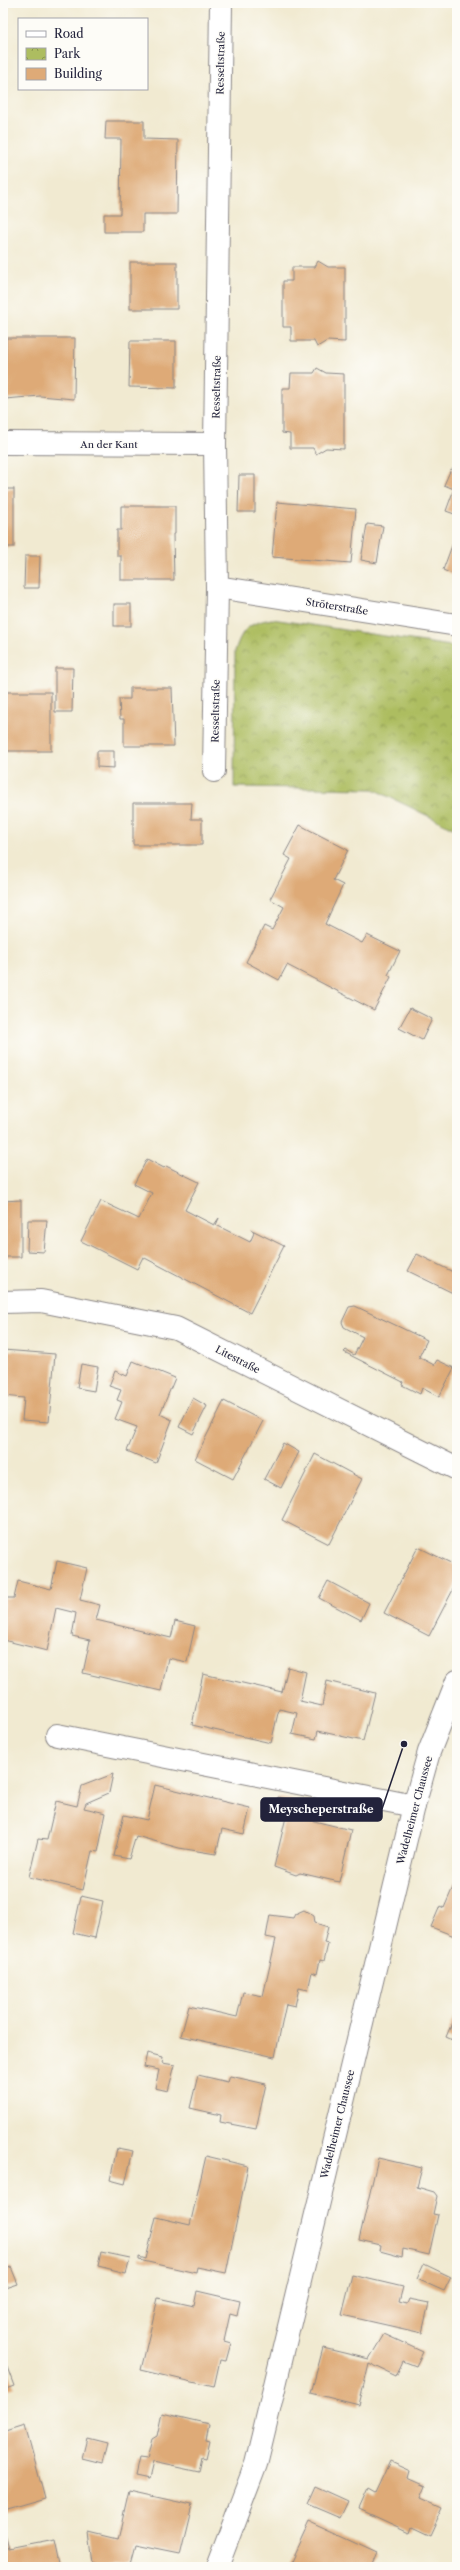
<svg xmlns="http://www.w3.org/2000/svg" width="460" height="2570" viewBox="0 0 460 2570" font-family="'Libre Caslon Text',serif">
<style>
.park{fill:url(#park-crowns);stroke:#68704e}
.building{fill:#deaa77}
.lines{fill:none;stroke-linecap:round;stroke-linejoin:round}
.minor-casing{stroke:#8a8686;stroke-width:24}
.minor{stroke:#fff;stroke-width:22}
.labels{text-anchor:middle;stroke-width:3;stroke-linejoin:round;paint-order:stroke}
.street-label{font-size:10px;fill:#22223b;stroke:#fdfcf7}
.leader{fill:none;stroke:#22223b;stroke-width:1.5}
.callout-dot{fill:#22223b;stroke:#fdfcf7;stroke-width:1.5}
.callout{fill:#22223b;stroke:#22223b;stroke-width:1.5}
.callout-label{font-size:11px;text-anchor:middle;font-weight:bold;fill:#fff}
</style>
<defs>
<pattern id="park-crowns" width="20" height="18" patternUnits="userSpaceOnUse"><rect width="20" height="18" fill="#adbd60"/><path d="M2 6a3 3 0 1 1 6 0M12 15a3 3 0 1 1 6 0" fill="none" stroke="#8c9950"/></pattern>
</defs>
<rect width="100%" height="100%" fill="#fdfcf7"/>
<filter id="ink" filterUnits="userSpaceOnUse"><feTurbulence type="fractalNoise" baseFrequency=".025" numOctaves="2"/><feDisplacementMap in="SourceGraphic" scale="8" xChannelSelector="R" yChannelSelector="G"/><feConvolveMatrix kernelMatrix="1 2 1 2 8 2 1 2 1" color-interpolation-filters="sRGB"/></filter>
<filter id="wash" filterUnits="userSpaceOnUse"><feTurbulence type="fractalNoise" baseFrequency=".012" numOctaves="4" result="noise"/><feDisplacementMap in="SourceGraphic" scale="16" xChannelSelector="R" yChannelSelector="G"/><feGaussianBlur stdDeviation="0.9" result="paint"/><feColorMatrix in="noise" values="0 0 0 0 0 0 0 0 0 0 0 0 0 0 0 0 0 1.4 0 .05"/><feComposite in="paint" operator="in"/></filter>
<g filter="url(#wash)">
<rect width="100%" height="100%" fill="#f1ead1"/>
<path class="park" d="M272,619L457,647V830L373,789L234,787L235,651C242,629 248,623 272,619Z"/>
<g id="blocks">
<g class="building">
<polygon points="106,121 144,121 144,139 178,140 177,214 143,214 143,232 104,232 104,214 120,214 121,139 105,139"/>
<polygon points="318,261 328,267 345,267 345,342 327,341 317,347 314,341 291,341 291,327 283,327 283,281 292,281 292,267 315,267"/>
<rect x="130" y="262" width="47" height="47"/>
<polygon points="6,338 75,338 74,399 40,396 5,399"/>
<polygon points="130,341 176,341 176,388 129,387"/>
<polygon points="317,368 326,373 344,374 344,449 326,448 316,454 313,448 290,448 290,434 282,433 282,388 290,388 291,373 314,373"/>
<polygon points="451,469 457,472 457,515 446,511 454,489 444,485"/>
<polygon points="239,475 255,475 255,512 238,512"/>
<rect x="3" y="489" width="11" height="58"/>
<polygon points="277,502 356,509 351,563 272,557"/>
<polygon points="121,506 175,506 175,534 173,534 174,580 121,580 121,556 117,556 117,530 121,530"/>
<polygon points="367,524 383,526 377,563 361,560"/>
<polygon points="457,532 457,576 443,570"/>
<polygon points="25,556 40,556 39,588 24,588"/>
<rect x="114" y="604" width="17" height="22"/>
<polygon points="55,668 73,668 72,712 55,712"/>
<polygon points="130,688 172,688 174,746 124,746 124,719 120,719 119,699 130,699"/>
<rect x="3" y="692" width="48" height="59"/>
<polygon points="97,751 114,751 114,768 97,767"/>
<polygon points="133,803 192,803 191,819 202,819 202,845 133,845"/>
<polygon points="300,825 348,850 333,880 343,885 325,924 362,943 367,935 400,951 388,975 391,977 374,1010 287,965 279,980 246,962 264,926 272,930 284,907 270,899 291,859 284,855"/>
<polygon points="410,1008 432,1019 422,1040 399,1028"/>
<polygon points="147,1159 164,1168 166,1166 199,1182 185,1210 214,1225 219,1218 216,1225 250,1242 254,1233 250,1229 284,1246 250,1313 143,1257 137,1269 81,1241 101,1201 139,1219 152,1193 134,1184"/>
<polygon points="21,1200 21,1257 3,1257 3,1201"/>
<polygon points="28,1220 47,1220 44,1252 27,1251"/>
<polygon points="417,1254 457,1274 457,1295 408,1271"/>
<polygon points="355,1306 427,1340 419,1357 434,1365 437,1360 454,1368 439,1397 422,1388 420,1394 402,1385 403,1382 344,1352 346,1350 354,1355 363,1337 344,1327 342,1322 349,1307"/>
<polygon points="3,1350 55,1354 49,1422 22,1420 24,1398 3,1396"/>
<polygon points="133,1361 175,1378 160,1414 172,1420 156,1463 127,1451 137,1427 115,1419 122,1402 117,1400 121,1390 109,1386 115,1371 127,1376"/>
<polygon points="81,1364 98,1367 94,1391 77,1388"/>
<polygon points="193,1398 207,1406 193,1434 179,1427"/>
<polygon points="224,1401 263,1421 233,1479 195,1459"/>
<polygon points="283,1443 299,1452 281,1488 264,1479"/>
<polygon points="315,1454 362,1479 329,1544 282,1520"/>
<polygon points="418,1547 457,1566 457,1582 429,1636 384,1613"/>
<polygon points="57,1561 87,1568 80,1600 100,1605 96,1620 171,1638 175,1621 195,1626 187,1662 168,1658 161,1691 83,1673 90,1640 72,1636 76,1613 56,1608 47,1651 3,1640 3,1598 14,1598 18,1581 51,1589"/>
<polygon points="328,1581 369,1603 361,1620 319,1598"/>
<polygon points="288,1667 306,1672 300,1701 322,1706 327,1681 375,1693 363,1741 318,1731 316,1739 292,1734 297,1713 279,1709 271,1743 192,1725 203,1674 282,1692"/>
<polygon points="113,1774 109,1793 86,1803 84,1808 106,1813 98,1852 92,1851 83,1890 29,1877 38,1839 47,1840 56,1801 77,1806 82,1786"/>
<polygon points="155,1785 250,1808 244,1834 222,1829 216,1854 179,1848 136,1836 129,1859 114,1856 124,1815 147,1820"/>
<polygon points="278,1797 309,1804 306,1819 351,1830 339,1882 300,1873 296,1875 274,1867 286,1817 274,1813"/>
<polygon points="457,1878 457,1937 431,1927 440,1906 444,1908"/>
<polygon points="81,1896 103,1901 95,1938 73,1933"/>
<polygon points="304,1910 314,1916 315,1923 328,1927 324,1943 328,1944 324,1961 320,1960 317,1974 312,1972 308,1990 299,1988 295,2006 286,2004 275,2057 181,2036 189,2006 237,2017 243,1992 263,1996 276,1939 266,1937 270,1915 293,1918 295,1914"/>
<polygon points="457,2011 457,2042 446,2037"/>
<polygon points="147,2053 163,2057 162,2063 175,2065 168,2091 155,2088 159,2070 144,2067"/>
<polygon points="198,2075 228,2082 230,2076 266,2084 256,2129 220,2122 221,2115 190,2108"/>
<polygon points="117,2148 133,2151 125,2184 110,2180"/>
<polygon points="206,2156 248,2166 226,2273 197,2267 196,2273 139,2260 139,2257 146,2259 156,2217 190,2225"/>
<polygon points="378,2158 422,2168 417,2187 434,2192 437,2196 433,2214 438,2215 429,2255 403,2249 402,2257 380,2251 381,2245 359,2240"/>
<polygon points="101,2252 130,2258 126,2273 98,2266"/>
<polygon points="424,2264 451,2277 444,2291 417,2279"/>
<polygon points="11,2267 18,2284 3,2289 3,2270"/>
<polygon points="352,2275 403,2287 399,2302 407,2304 409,2299 429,2303 422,2333 342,2315"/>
<polygon points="197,2291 240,2301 237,2316 230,2314 224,2341 231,2343 226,2361 220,2360 214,2387 141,2370 158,2298 194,2306"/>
<polygon points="384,2334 423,2352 416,2366 403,2361 396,2376 369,2363 359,2405 311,2393 323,2348 369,2359"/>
<polygon points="3,2356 14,2386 3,2390"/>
<polygon points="162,2413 209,2424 206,2440 210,2441 206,2458 202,2457 199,2472 153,2462 149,2479 135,2476 139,2458 147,2459 152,2439 157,2436"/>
<polygon points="25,2425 45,2499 3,2511 3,2432"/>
<polygon points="87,2438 107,2443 102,2463 82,2458"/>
<polygon points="390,2461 410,2470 408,2477 426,2485 421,2497 443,2507 430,2535 411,2526 409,2532 359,2509 368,2489 375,2493"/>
<polygon points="315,2486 348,2501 340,2518 307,2504"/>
<polygon points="129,2491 192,2505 180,2554 136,2545 130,2567 93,2565 89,2532 118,2539"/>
<polygon points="309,2522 377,2553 371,2567 288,2567"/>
<polygon points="3,2529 8,2548 55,2539 61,2567 3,2567"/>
</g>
</g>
</g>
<g filter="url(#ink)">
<use href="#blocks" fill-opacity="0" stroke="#8a8686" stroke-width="1"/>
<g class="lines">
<g class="minor-casing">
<g id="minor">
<polyline points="3,443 215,444"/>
<polyline points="217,587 457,625"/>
<polyline points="214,771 217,587 215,444 221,3"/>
<polyline points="3,1302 41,1301 176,1328 457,1469"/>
<polyline points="57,1735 414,1806"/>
<polyline points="217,2567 256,2464 414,1806 429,1752 457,1681"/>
</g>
</g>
<use href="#minor" class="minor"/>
</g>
</g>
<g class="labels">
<g class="street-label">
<text transform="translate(220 63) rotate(-89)" y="4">Resseltstraße</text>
<text transform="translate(216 387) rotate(-89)" y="4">Resseltstraße</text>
<text x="109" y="448">An der Kant</text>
<text transform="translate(337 606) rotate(9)" y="4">Ströterstraße</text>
<text transform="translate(215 711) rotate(-89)" y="4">Resseltstraße</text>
<text transform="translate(238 1359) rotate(27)" y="4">Litestraße</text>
<text transform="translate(414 1810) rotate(-75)" y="4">Wadelheimer Chaussee</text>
<text transform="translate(337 2124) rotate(-76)" y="4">Wadelheimer Chaussee</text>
</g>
</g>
<path class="leader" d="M404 1744L382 1809"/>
<circle class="callout-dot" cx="404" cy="1744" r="4"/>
<rect class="callout" x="261" y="1798" width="121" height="23" rx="4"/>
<g class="callout-label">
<text x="321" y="1813">Meyscheperstraße</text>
</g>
<rect width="460" height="2570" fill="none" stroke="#fdfcf7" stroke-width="16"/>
<rect x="18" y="18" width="130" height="72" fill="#fdfcf7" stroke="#a5a5ac"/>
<rect x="26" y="31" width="20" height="6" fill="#ffffff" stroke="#a5a5ac"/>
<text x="54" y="38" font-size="12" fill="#22223b">Road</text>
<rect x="26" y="48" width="20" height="12" fill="url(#park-crowns)" stroke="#a5a5ac"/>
<text x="54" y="58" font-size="12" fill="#22223b">Park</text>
<rect x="26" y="68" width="20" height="12" fill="#deaa77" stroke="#a5a5ac"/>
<text x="54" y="78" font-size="12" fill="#22223b">Building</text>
</svg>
